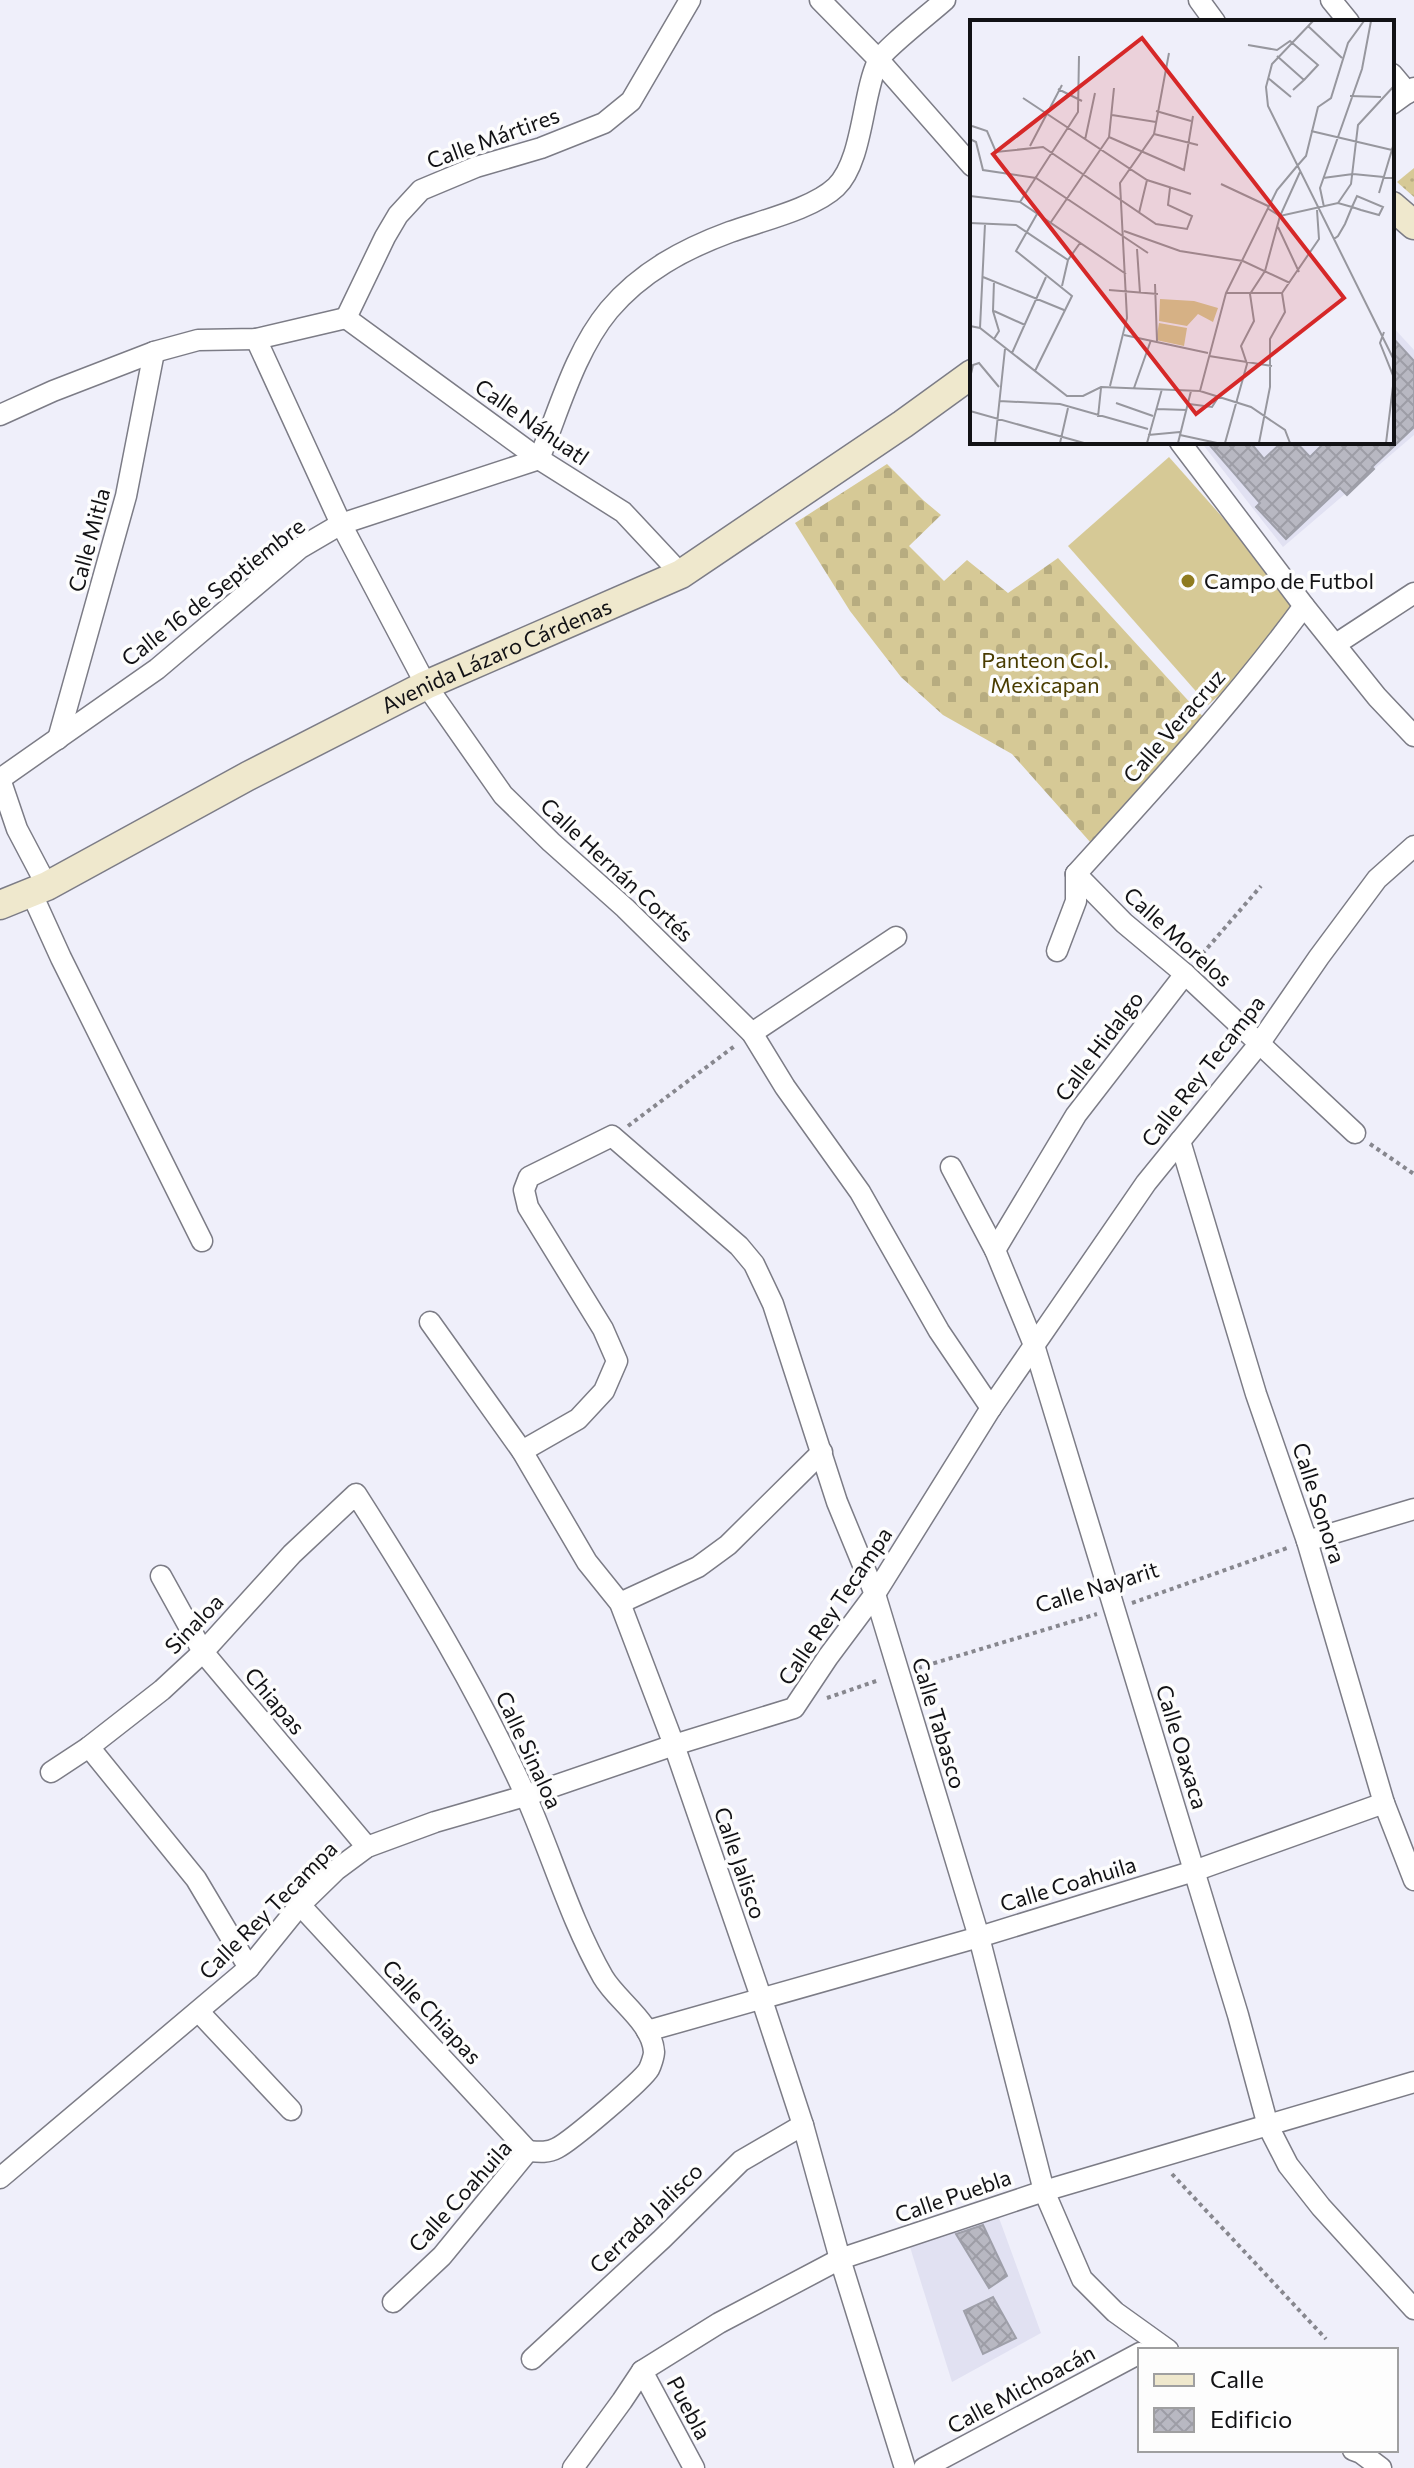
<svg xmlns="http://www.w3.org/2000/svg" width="1414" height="2468" viewBox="0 0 1414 2468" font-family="Commissioner,sans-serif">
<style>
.built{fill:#e1e1f2}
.green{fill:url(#green-dots)}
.cemetery{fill:url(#cemetery-stones)}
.pitch{fill:#d6c996}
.building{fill:url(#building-cross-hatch);stroke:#9e9fa9;stroke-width:2}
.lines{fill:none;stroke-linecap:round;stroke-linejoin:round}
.minor-casing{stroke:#7c7c86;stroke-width:23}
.secondary-casing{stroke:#7c7c86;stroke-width:31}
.path{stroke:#87878e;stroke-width:4;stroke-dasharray:4 4;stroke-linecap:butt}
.minor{stroke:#fff;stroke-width:20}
.secondary{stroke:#efe8cd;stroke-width:28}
.poi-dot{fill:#8f7b20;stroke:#fdfdfd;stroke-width:3}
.labels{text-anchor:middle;stroke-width:7;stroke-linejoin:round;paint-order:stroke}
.street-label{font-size:22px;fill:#121215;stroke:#fdfdfd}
.poi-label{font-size:22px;fill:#121215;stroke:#fdfdfd;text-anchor:start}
.park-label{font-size:22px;fill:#493c00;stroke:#fdfdfd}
.inset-road{fill:none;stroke:#97979e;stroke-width:2}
.view{fill:#d62828;fill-opacity:0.15;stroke:#d62828;stroke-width:4}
.inset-edge{fill:none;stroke:#121215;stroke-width:4}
</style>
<defs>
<pattern id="green-dots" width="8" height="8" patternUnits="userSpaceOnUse" patternTransform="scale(2)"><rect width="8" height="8" fill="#d6c996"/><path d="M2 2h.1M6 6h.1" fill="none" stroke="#b7ac80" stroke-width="1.8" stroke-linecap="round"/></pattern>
<pattern id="cemetery-stones" width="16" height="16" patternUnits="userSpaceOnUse" patternTransform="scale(2)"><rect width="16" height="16" fill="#d6c996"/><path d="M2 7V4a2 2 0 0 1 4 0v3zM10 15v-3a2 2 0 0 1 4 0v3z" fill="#b7ac80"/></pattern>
<pattern id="building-cross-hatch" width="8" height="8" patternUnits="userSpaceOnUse" patternTransform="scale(2)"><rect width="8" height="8" fill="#b8b8c2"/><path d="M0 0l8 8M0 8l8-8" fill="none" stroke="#9d9da6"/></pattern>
</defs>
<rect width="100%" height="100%" fill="#efeffa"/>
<g class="built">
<polygon points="1392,326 1414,350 1414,435 1283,547 1201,442 1392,442"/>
<polygon points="995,2207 1041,2333 952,2382 905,2231"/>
</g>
<polygon class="green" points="1414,168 1414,197 1397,182"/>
<polygon class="cemetery" points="887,464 923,500 941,515 909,546 944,581 967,560 1008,593 1058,558 1205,719 1091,843 1012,754 943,715 901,677 850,611 795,523"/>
<polygon class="pitch" points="1169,457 1310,616 1208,705 1068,546"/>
<g class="building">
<polygon points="1392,337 1414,361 1414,427 1372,467 1374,469 1347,495 1340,488 1286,539 1256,507 1260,503 1207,442 1250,442 1264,459 1282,442 1296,442 1310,457 1325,442 1392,442"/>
<polygon points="983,2225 1007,2276 989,2288 956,2234"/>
<polygon points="993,2297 1016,2338 983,2354 964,2311"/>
</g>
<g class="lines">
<g class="minor-casing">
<g id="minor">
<polyline points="820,0 878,59 972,166"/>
<polyline points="1199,0 1215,22"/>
<polyline points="1331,0 1349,22"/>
<polyline points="1392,74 1408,93"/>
<polyline points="1392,104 1414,88"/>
<polyline points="346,318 385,237 398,215 421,190 476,167 541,148 604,123 631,101 690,0"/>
<polyline points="346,318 539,459 623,512 681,574"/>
<polyline points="256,339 341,524 426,685 503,795 551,842 625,908 752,1033 785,1087 860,1192 939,1331 991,1408"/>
<polyline points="0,415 53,391 154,352 198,340 256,339 346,318"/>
<polyline points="1180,442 1304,606 1377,697 1414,736"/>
<polyline points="1336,644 1414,593"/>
<polyline points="58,739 126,496 154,352"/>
<path d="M0,779L157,669L300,548L341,524L539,459C559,410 575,351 609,310C641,272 684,249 730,232C760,221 813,209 836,187C863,161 862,95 878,61C883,50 933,11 945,0"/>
<polyline points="0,779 17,829 47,886"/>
<polyline points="1076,874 1124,923 1185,974 1355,1133"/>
<path d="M1076,874C1155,787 1235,700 1304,606"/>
<polyline points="31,892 61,958 202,1241"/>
<polyline points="1057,951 1076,901 1076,874"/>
<polyline points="752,1033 896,937"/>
<polyline points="1180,1141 1256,1394 1307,1541 1384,1803 1414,1880"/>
<polyline points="951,1167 995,1250 1034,1345 1238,2015 1268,2126 1288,2165 1321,2207 1414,2309"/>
<polyline points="995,1250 1076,1115 1185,974"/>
<polyline points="430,1322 522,1451 587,1562 620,1603 674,1745 761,1997 803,2125 840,2259 905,2468"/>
<polyline points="522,1451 578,1419 604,1391 617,1361 603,1329 528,1207 524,1190 529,1177 612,1136 739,1246 754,1264 773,1304 837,1502 875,1594 979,1937 1044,2191 1082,2279 1115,2312 1168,2350"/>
<polyline points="1307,1541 1414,1509"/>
<polyline points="161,1576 203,1652 367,1847"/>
<polyline points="620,1603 698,1567 728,1545 822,1452"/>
<polyline points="89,1747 196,1879 249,1968"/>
<path d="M51,1772L89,1747L162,1690L203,1652L292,1554L356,1494C418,1591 477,1688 525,1794C552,1855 570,1919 603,1977C617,2001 652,2022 654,2052C654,2056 651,2065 649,2069C643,2080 571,2141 557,2148C548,2153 539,2152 528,2151"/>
<polyline points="300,1905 528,2151"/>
<polyline points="199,2012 291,2110"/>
<polyline points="647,2031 979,1937 1194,1871 1384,1803"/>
<polyline points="0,2178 249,1968 300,1905 336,1870 367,1847 435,1822 525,1796 674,1745 794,1708 828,1657 875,1594 991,1408 1146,1183 1259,1044 1319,957 1377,879 1414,846"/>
<polyline points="393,2302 442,2256 528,2151"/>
<polyline points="532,2359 662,2239 741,2161 803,2125"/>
<polyline points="642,2371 694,2468"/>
<polyline points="1353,2450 1361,2453 1381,2468"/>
<polyline points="573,2468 622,2401 642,2371 719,2323 840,2259 1044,2191 1414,2082"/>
<polyline points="924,2468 1140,2353"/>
</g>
</g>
<g class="secondary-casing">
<g id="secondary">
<polyline points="1392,206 1414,225"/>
<path id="s1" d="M0,905L47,886L248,776L426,685L681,574L903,424L972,374"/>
</g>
</g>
<g class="path">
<polyline points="1197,960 1261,886"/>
<polyline points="628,1126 736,1045"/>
<polyline points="1370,1144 1414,1174"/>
<polyline points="1132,1603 1290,1547"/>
<polyline points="918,1668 1097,1614"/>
<polyline points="827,1698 879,1680"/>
<polyline points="1172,2174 1326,2339"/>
</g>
<use href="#minor" class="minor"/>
<use href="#secondary" class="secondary"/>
</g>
<circle class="poi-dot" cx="1188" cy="581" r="8"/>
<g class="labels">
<g class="street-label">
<text transform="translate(493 138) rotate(-20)" y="8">Calle Mártires</text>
<text transform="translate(532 422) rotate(35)" y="8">Calle Náhuatl</text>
<text transform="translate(89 540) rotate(-75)" y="8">Calle Mitla</text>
<text transform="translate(213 592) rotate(-38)" y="8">Calle 16 de Septiembre</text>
<text dy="8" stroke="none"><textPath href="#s1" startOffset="556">Avenida Lázaro Cárdenas</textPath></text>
<text transform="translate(1174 726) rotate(-49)" y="8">Calle Veracruz</text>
<text transform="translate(617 870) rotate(43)" y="8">Calle Hernán Cortés</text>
<text transform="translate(1178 937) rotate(42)" y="8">Calle Morelos</text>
<text transform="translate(1099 1046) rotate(-53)" y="8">Calle Hidalgo</text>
<text transform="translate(1203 1071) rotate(-52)" y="8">Calle Rey Tecampa</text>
<text transform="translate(1319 1503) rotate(72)" y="8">Calle Sonora</text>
<text transform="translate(1097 1587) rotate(-17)" y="8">Calle Nayarit</text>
<text transform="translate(835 1606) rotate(-56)" y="8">Calle Rey Tecampa</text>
<text transform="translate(194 1624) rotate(-46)" y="8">Sinaloa</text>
<text transform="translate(275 1701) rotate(50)" y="8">Chiapas</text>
<text transform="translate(939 1723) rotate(73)" y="8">Calle Tabasco</text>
<text transform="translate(1182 1747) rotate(73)" y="8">Calle Oaxaca</text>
<text transform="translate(529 1750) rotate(65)" y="8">Calle Sinaloa</text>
<text transform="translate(740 1863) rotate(71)" y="8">Calle Jalisco</text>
<text transform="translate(1068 1884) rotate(-17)" y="8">Calle Coahuila</text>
<text transform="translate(268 1910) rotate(-45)" y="8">Calle Rey Tecampa</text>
<text transform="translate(432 2012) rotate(47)" y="8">Calle Chiapas</text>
<text transform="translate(460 2196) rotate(-48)" y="8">Calle Coahuila</text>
<text transform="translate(953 2196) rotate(-19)" y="8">Calle Puebla</text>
<text transform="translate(646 2218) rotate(-44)" y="8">Cerrada Jalisco</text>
<text transform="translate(1021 2389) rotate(-28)" y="8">Calle Michoacán</text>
<text transform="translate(689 2408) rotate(62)" y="8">Puebla</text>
</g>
<g class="poi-label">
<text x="1204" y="589">Campo de Futbol</text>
</g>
<g class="park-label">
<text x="1045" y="668">Panteon Col.<tspan x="1045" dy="25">Mexicapan</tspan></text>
</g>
</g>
<g transform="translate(970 20)">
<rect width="424" height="424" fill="#efeffa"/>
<path d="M190,279L224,281L248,288L243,302L228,294L217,306L189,301Z" fill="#d6c996"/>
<path d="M189,303L217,308L214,326L186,320Z" fill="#d6c996"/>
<path class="inset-road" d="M343,1L302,44L296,67L298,86L424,340M338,6L372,38M278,25L307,30L320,21L348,45L334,60M307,36L334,60L323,70M298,58L321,77M88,69L112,81M380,76L411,77M53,78L177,160L221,174M186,91L221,101M142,95L186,102M2,106L17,111L26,132L73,127L186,204L217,209L222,196L198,185L200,168M341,111L422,130M184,114L228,125M139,117L214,150L223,96M139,117L144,68M0,119L6,122L13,150L66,158L178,233M115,120L125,73M60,126L92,65M328,145L336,136L348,87L361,78L378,23L394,1M353,158L383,154L424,158M251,164L298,186M409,173L424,123M0,176L50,182L156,254M50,182L108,92L109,36M368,183L381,164L388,105L424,66M354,187L350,168L392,49L401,1M297,188L310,196L368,183L382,187L391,190L409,195L413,187L387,176L382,187L375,204L368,216L364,219M169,193L177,160M81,202L139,117M0,203L46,205L98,240M308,207L329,252M154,211L210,231L273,241L320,263M167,229L170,273M13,257L94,290M185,264L187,321M92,266L98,240L110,223M139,270L188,274M256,273H312M312,273L349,219L347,190M24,291L55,305M0,306L10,308L97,376H113L131,367L230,371L256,273L307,170L328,145M10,308L15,204M414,312L410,323L424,358L416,423M154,315L238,333M24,319L29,311L23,291L24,261M42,333L76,257M239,336L302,346M65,351L102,276L46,231L67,194M0,358L3,345L9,343L29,367M140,366L157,298L150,163L184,114L199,33M164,368L181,320M230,371L281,387L315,410L320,423M29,381L90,384L178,409M146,383L183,396M219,384L242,387L249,376M186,389L217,390M0,391L114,423M128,397L131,368M178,415L210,412M210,415L247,423M25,423L35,329M90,423L98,388M177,423L192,369M208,423L221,371M255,423L277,344L271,326L284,301L280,274L295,251L310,196L330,152M289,423L300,367V319L315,292L312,273"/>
<path class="view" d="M172,18L374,278L226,394L23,134Z"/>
<rect width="424" height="424" class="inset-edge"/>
</g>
<rect x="1138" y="2348" width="260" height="104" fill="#fdfdfd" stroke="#9f9fa0" stroke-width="2"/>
<rect x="1154" y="2374" width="40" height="12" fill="#efe8cd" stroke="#9f9fa0" stroke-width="2"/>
<text x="1210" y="2388" font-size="24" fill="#121215">Calle</text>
<rect x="1154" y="2408" width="40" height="24" fill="url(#building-cross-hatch)" stroke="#9f9fa0" stroke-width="2"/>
<text x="1210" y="2428" font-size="24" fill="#121215">Edificio</text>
</svg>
